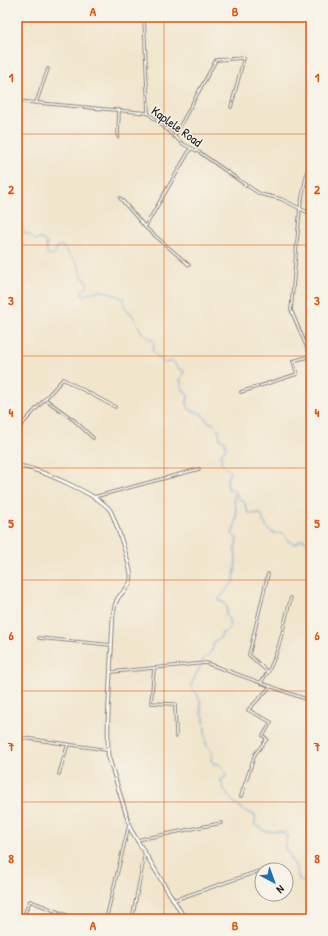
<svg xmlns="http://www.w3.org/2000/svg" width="328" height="936" viewBox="0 0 328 936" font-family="'Patrick Hand',sans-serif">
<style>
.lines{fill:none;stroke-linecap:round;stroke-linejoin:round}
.stream{stroke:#65a2d6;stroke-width:1}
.minor-casing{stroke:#868074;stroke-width:3.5}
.tertiary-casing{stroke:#868074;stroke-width:4.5}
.minor{stroke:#fff;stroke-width:1.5}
.tertiary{stroke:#fff;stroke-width:2.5}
.grid{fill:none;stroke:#de560d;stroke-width:1;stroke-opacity:0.55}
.labels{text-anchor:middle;stroke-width:3;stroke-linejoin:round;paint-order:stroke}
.street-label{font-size:13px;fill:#1c1c1c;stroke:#f7f3e8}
.neatline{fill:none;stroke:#de560d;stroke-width:1.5}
.grid-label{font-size:13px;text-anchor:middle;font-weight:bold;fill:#de560d}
</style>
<rect width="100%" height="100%" fill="#f7f3e8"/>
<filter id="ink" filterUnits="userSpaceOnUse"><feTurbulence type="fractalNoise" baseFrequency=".025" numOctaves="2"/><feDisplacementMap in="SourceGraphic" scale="8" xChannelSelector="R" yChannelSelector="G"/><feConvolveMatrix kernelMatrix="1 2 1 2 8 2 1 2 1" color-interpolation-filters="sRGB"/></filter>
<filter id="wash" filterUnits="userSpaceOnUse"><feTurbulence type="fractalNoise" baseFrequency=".012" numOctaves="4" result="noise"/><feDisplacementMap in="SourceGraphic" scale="16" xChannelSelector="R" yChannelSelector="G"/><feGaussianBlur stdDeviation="0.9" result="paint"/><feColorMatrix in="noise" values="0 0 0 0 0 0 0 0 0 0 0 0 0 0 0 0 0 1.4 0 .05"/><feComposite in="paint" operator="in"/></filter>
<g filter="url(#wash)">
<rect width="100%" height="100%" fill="#f1e5cc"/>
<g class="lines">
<g class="stream">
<path d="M17,222L22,223L24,233L29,234L35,240L42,239L46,242L47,254L54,255L58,246H63C71,261 78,256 81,276L87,281V287L82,291V296C87,295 92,291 98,291C107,290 115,296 124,298V306L134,317L142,333L155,342L152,351L164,363L173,361L177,367L184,371L180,380L183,390L188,395L187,405L191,411L201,413L208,422L214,424L219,430L220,439L225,441L226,448L221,454V463L230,472L227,479L228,489L235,491L238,498L245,503L248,513L261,514C265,526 269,536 283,533L288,541L295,544L303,539L311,546"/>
<path d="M235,492C235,495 233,499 234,501C238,512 237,523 232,534L237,539L235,550L236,560L234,581L219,599L220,602H224L227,608L226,615C230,621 231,624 228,631L222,633L220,638L214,641L212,651L203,660L190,687C198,693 202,701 201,712L204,717L206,745C212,750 213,753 211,760L214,764L218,763L226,771V777L221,780C223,794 240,811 253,814L256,819L254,825L261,828L263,831L281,832L287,835C287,841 284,844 285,850L289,852L290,859L295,865L299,879L306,884H311"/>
</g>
</g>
</g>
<g filter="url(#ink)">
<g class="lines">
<g class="minor-casing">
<g id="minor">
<polyline points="144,17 148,113"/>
<polyline points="17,101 148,113 183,144 199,152 243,183 260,194 281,199 311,214"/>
<polyline points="36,103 48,69"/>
<polyline points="118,137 119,110"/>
<polyline points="174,137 216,60 244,58 231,107"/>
<polyline points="311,152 300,208 291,310 311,357"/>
<polyline points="120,198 146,228 189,265"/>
<polyline points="145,227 191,148"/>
<polyline points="241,392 297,374 293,361 311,356"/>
<polyline points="45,399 75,421 93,438"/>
<polyline points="17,430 63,379 115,407"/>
<polyline points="94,497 199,469"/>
<polyline points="268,574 249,655 268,672"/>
<polyline points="39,638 112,645"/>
<polyline points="154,669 151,703 175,704 176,737"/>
<polyline points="111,672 206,663 311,701"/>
<path d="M261,682C279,660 283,625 291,598"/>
<polyline points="17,737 107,750"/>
<polyline points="59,774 68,744"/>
<polyline points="241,796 255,754 267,739 263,736 271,722 248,710 271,686"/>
<polyline points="137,840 221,823"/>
<polyline points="263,870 269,868"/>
<polyline points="174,900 262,870"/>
<polyline points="22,919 30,901 76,919"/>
<polyline points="106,919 129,825"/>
<polyline points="132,919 145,853"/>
</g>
</g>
<g class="tertiary-casing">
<path id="tertiary" d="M17,466C34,466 100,496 110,510C115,518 131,568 131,577C131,586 123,591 118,598C115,603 114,609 113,615L108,718V755L131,830L185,919"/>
</g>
<use href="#minor" class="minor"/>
<use href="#tertiary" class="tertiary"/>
</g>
</g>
<path class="grid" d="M164,17V919M17,134H311M17,245H311M17,356H311M17,468H311M17,580H311M17,691H311M17,802H311"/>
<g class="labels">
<g class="street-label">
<text transform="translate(177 126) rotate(36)" y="5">Kaplele Road</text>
</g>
</g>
<rect width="328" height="936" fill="none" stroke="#f7f3e8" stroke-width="44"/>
<g transform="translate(274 882) rotate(139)"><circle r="19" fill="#f7f3e8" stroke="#9f9d96"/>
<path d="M0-3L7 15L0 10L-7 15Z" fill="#1f6fb2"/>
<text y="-6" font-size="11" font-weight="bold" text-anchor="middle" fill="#1c1c1c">N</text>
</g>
<rect x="22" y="22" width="284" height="892" class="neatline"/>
<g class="grid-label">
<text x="93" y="16">A</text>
<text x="235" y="16">B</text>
<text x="11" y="82">1</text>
<text x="317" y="82">1</text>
<text x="11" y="194">2</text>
<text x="317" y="194">2</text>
<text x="11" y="305">3</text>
<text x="317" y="305">3</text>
<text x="11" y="417">4</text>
<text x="317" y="417">4</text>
<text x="11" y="528">5</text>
<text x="317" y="528">5</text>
<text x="11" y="640">6</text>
<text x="317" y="640">6</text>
<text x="11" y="751">7</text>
<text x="317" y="751">7</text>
<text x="11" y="863">8</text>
<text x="317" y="863">8</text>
<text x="93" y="930">A</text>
<text x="235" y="930">B</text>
</g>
</svg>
